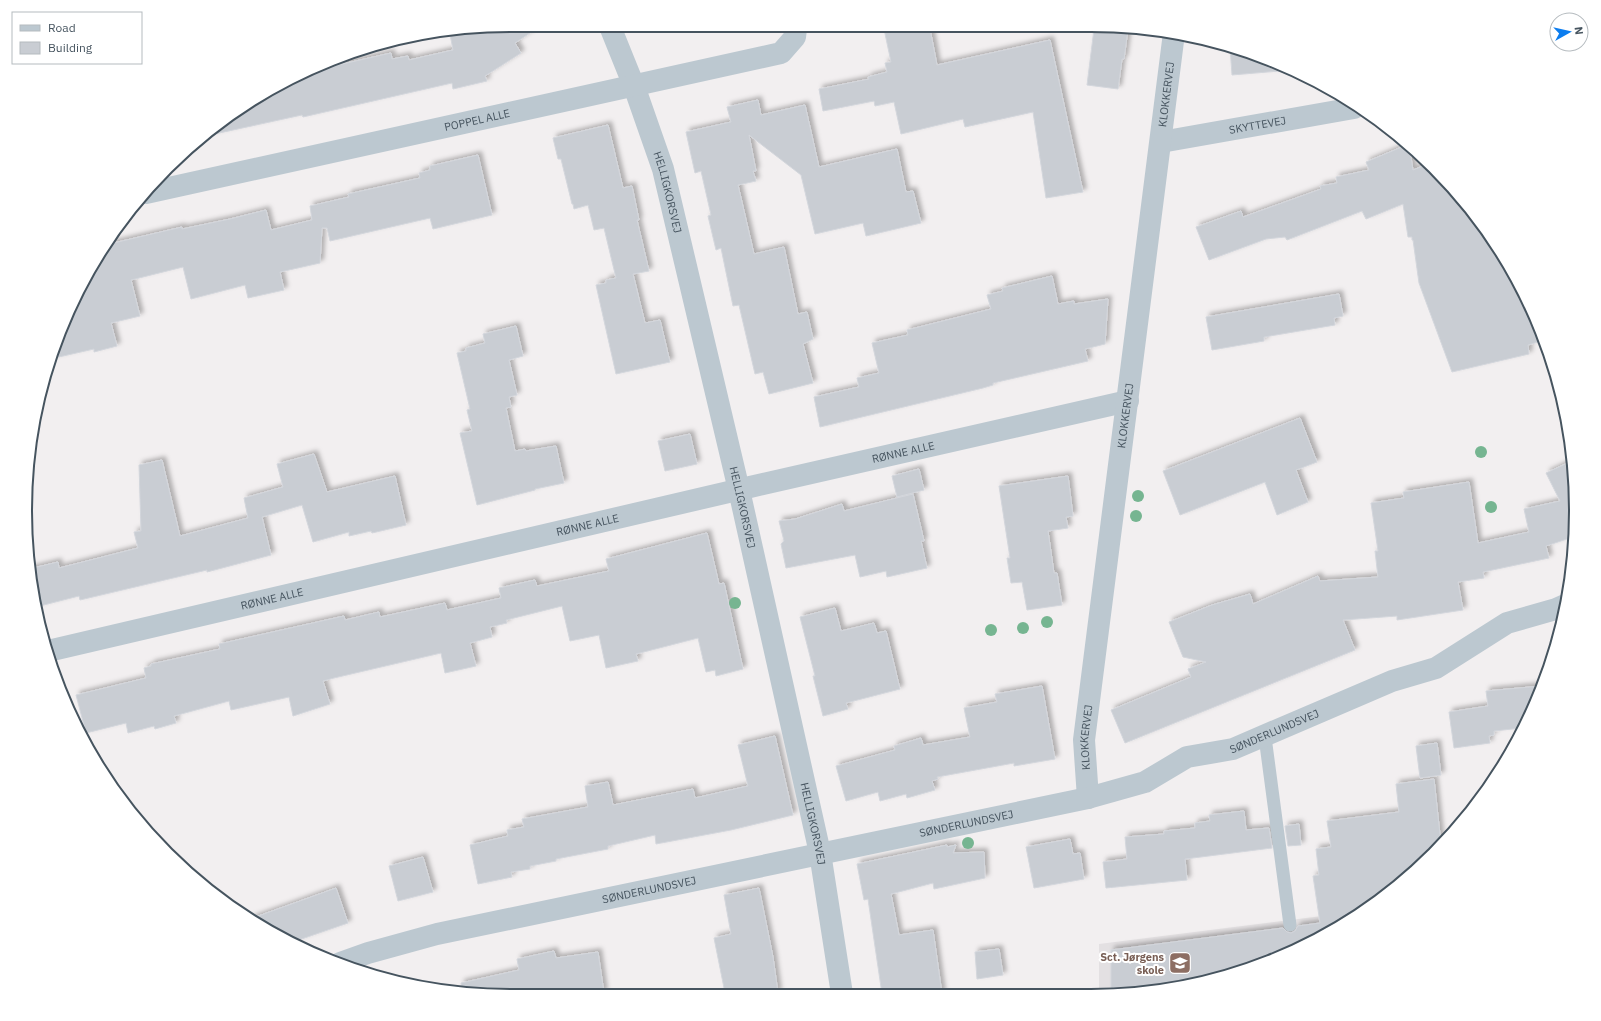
<svg xmlns="http://www.w3.org/2000/svg" width="1601" height="1021" viewBox="0 0 1601 1021" font-family="'IBM Plex Sans',sans-serif">
<style>
.education{fill:#e3e0e2}
.building{fill:#c9cdd3;stroke:#d3d6dc;filter:url(#shadow)}
.lines{fill:none;stroke-linecap:round;stroke-linejoin:round}
.service{stroke:#bcc8d0;stroke-width:13}
.minor{stroke:#bcc8d0;stroke-width:22}
.tree{fill:#76b591}
.labels{text-anchor:middle;stroke-width:4;stroke-linejoin:round;paint-order:stroke}
.street-label{font-size:11px;fill:#46545f;stroke:#fff}
.education-label{font-size:11px;font-weight:bold;fill:#785e54;stroke:#fff;text-anchor:end}
.rim{fill:none;stroke:#46545f;stroke-width:2}
</style>
<defs>
<filter id="shadow"><feDropShadow dx="3.5" dy="-3.5" stdDeviation="2" flood-color="#0004"/></filter>
</defs>
<rect width="100%" height="100%" fill="#f2eff0"/>
<polygon class="education" points="1362,911 1305,946 1216,979 1122,995 1099,995 1099,944"/>
<g class="building">
<polygon points="449,29 536,29 515,43 521,53 485,76 487,81 453,89 452,83 303,117 302,115 201,137 241,107 316,70 391,53 392,59 408,56 409,60 453,50"/>
<polygon points="884,29 930,29 937,65 1050,40 1083,192 1046,198 1033,112 965,127 963,119 901,134 894,102 875,106 874,101 823,111 819,89 869,79 868,77 887,72 885,63 891,62"/>
<polygon points="1094,29 1128,29 1124,59 1122,59 1118,89 1087,85"/>
<polygon points="1230,47 1248,53 1292,70 1232,75"/>
<polygon points="758,100 761,115 805,105 819,167 897,149 906,192 913,191 921,223 866,236 863,223 815,234 801,175 749,135 756,171 753,171 756,181 738,185 754,254 784,247 798,314 807,312 813,339 803,344 813,383 769,394 763,372 755,374 739,305 733,306 721,248 716,250 708,216 711,215 701,171 695,173 686,132 731,122 727,107"/>
<polygon points="608,125 623,188 632,186 639,220 637,220 649,271 633,274 645,323 660,320 670,362 616,374 596,285 606,283 606,280 616,278 604,228 594,230 588,205 574,209 573,204 572,204 561,159 558,159 553,138"/>
<polygon points="1409,144 1413,170 1428,164 1476,215 1515,279 1538,342 1528,345 1529,354 1452,372 1419,283 1413,240 1412,240 1412,237 1408,237 1403,204 1366,219 1362,211 1287,240 1285,237 1266,239 1209,260 1196,227 1241,211 1243,217 1321,189 1320,186 1337,183 1336,177 1369,170 1366,162"/>
<polygon points="478,155 492,215 433,229 430,218 330,241 327,228 322,228 320,263 280,272 284,290 248,298 245,285 191,299 183,267 131,280 140,316 111,323 117,346 94,352 94,349 50,359 90,268 105,245 182,227 182,229 230,219 266,210 271,230 312,220 310,206 349,197 348,194 420,178 419,173 430,170 430,166"/>
<polygon points="1052,276 1058,304 1074,301 1074,304 1108,299 1105,344 1085,349 1088,361 993,383 993,385 983,388 820,427 814,397 859,387 857,378 879,373 872,343 908,335 907,330 991,309 987,295 1003,291 1002,288"/>
<polygon points="1339,294 1343,316 1334,318 1335,325 1264,337 1264,341 1212,350 1206,317"/>
<polygon points="516,326 523,356 509,360 517,395 509,397 511,407 506,408 515,451 525,449 526,451 556,446 564,483 535,489 535,490 477,505 460,433 472,431 467,410 470,409 457,353 466,351 466,348 485,343 483,334"/>
<polygon points="1300,418 1317,462 1296,470 1308,502 1277,515 1265,482 1180,515 1163,471"/>
<polygon points="690,434 697,464 665,471 658,441"/>
<polygon points="314,454 327,492 395,476 406,525 372,533 371,531 349,536 349,532 313,542 302,505 262,517 271,555 207,572 207,570 80,600 79,596 36,607 29,569 58,562 59,568 138,548 134,532 141,531 139,465 162,460 180,536 248,518 244,498 283,487 277,464"/>
<polygon points="1572,461 1575,479 1573,537 1546,546 1549,558 1483,572 1484,578 1458,582 1463,610 1397,620 1397,616 1343,620 1355,650 1125,743 1111,710 1191,677 1188,669 1206,662 1183,657 1169,622 1212,605 1250,594 1253,604 1318,576 1320,581 1378,577 1375,551 1378,551 1371,503 1404,498 1403,492 1469,482 1478,543 1529,532 1524,509 1560,501 1546,473"/>
<polygon points="919,469 924,490 897,497 892,476"/>
<polygon points="1068,476 1073,516 1066,517 1068,528 1048,531 1054,573 1057,573 1062,605 1027,610 1022,582 1011,583 1007,558 1010,558 999,486"/>
<polygon points="913,494 924,541 921,541 927,568 887,577 886,571 860,577 855,555 786,568 781,544 784,541 779,521 795,519 842,504 844,511"/>
<polygon points="707,533 719,584 724,583 743,669 716,676 715,670 706,672 698,638 636,654 638,661 606,668 599,635 570,641 562,606 506,620 507,623 490,627 492,637 470,643 476,666 445,673 441,653 334,678 323,681 330,704 293,716 289,697 231,710 229,701 174,716 176,723 155,729 154,726 128,733 126,723 86,733 76,695 146,678 144,668 151,666 151,664 220,649 219,644 344,616 345,620 379,612 380,617 445,603 447,610 501,598 499,588 535,580 537,586 609,571 606,559"/>
<polygon points="835,608 841,631 874,623 877,633 886,631 900,689 846,703 848,709 823,716 813,676 815,676 800,617"/>
<polygon points="1042,686 1055,759 1014,766 1014,763 937,777 938,779 932,781 935,790 907,798 906,794 880,801 878,792 846,801 836,766 895,750 894,746 921,738 923,745 970,737 964,708 997,702 995,694"/>
<polygon points="1541,686 1522,728 1494,731 1494,735 1489,736 1490,743 1454,748 1449,712 1488,706 1486,691"/>
<polygon points="775,736 793,815 731,830 656,844 655,835 608,846 608,849 556,859 556,861 530,866 530,869 511,872 512,877 478,884 470,845 508,836 507,830 524,827 522,819 588,807 585,786 608,782 613,805 693,789 695,798 748,786 738,745"/>
<polygon points="1437,743 1441,775 1420,778 1416,746"/>
<polygon points="1434,779 1441,844 1386,896 1305,946 1216,979 1122,995 1111,995 1111,950 1283,928 1287,932 1291,933 1295,931 1298,926 1320,923 1313,876 1319,875 1316,849 1331,847 1327,821 1399,812 1396,784"/>
<polygon points="1244,811 1246,830 1269,828 1272,848 1185,859 1187,880 1106,888 1103,862 1127,859 1125,837 1164,834 1164,831 1195,828 1195,823 1210,821 1209,815"/>
<polygon points="1299,824 1301,845 1288,846 1285,826"/>
<polygon points="1070,839 1073,854 1080,853 1084,879 1034,888 1026,847"/>
<polygon points="947,845 947,847 956,845 953,853 984,852 985,878 934,889 933,883 891,894 899,935 933,930 942,994 882,994 868,899 864,900 857,864"/>
<polygon points="423,857 433,892 398,901 389,866"/>
<polygon points="336,888 348,923 293,942 250,919"/>
<polygon points="759,888 773,957 778,993 725,993 714,938 731,934 724,895"/>
<polygon points="999,949 1003,975 977,979 975,952"/>
<polygon points="554,951 556,958 598,952 604,993 462,992 461,983 519,970 517,959"/>
</g>
<g class="lines">
<polyline class="service" points="1265,737 1290,925"/>
<g class="minor">
<path id="s1" d="M611,29L634,86L663,169L739,490L820,853L842,994"/>
<path id="s2" d="M1161,142L1354,108"/>
<path id="s3" d="M146,193L781,53L795,37L796,29"/>
<path id="s4" d="M48,651L750,487L1128,401"/>
<path id="s5" d="M1088,798L1084,740L1174,33"/>
<path id="s6" d="M340,963L368,953L437,934L1088,798L1145,782L1187,757L1233,749L1392,681L1436,668L1507,623L1556,609L1565,605"/>
</g>
</g>
<g class="tree">
<circle cx="1481" cy="452" r="6"/>
<circle cx="1138" cy="496" r="6"/>
<circle cx="1491" cy="507" r="6"/>
<circle cx="1136" cy="516" r="6"/>
<circle cx="735" cy="603" r="6"/>
<circle cx="1047" cy="622" r="6"/>
<circle cx="1023" cy="628" r="6"/>
<circle cx="991" cy="630" r="6"/>
<circle cx="968" cy="843" r="6"/>
</g>
<defs>
<g id="school-square" transform="scale(1.15)"><rect x="-9" y="-9" width="18" height="18" rx="4" fill="#8d6e63" stroke="#fff"/><path d="M0-5L7-2L0 1L-7-2ZM-4 1L0 2.5L4 1V4Q0 6-4 4Z" fill="#fff"/></g>
</defs>
<g fill-rule="evenodd">
<use href="#school-square" x="1180" y="963"/>
</g>
<g class="labels">
<g class="street-label">
<text dy="4" stroke="none"><textPath href="#s5" startOffset="709">KLOKKERVEJ</textPath></text>
<text dy="4" stroke="none"><textPath href="#s3" startOffset="339">POPPEL ALLE</textPath></text>
<text dy="4" stroke="none"><textPath href="#s2" startOffset="98">SKYTTEVEJ</textPath></text>
<text dy="4" stroke="none"><textPath href="#s1" startOffset="173">HELLIGKORSVEJ</textPath></text>
<text dy="4" stroke="none"><textPath href="#s5" startOffset="385">KLOKKERVEJ</textPath></text>
<text dy="4" stroke="none"><textPath href="#s4" startOffset="878">RØNNE ALLE</textPath></text>
<text dy="4" stroke="none"><textPath href="#s1" startOffset="497">HELLIGKORSVEJ</textPath></text>
<text dy="4" stroke="none"><textPath href="#s4" startOffset="554">RØNNE ALLE</textPath></text>
<text dy="4" stroke="none"><textPath href="#s4" startOffset="230">RØNNE ALLE</textPath></text>
<text dy="4" stroke="none"><textPath href="#s6" startOffset="966">SØNDERLUNDSVEJ</textPath></text>
<text dy="4" stroke="none"><textPath href="#s5" startOffset="61">KLOKKERVEJ</textPath></text>
<text dy="4" stroke="none"><textPath href="#s1" startOffset="821">HELLIGKORSVEJ</textPath></text>
<text dy="4" stroke="none"><textPath href="#s6" startOffset="642">SØNDERLUNDSVEJ</textPath></text>
<text dy="4" stroke="none"><textPath href="#s6" startOffset="318">SØNDERLUNDSVEJ</textPath></text>
</g>
<g class="education-label">
<text x="1164" y="961">Sct. Jørgens<tspan x="1164" dy="13">skole</tspan></text>
</g>
</g>
<path d="M0 0H1601V1021H0ZM510 32H1091A478 478 0 0 1 1569 510V511A478 478 0 0 1 1091 989H510A478 478 0 0 1 32 511V510A478 478 0 0 1 510 32Z" fill="#fff" fill-rule="evenodd"/>
<path class="rim" d="M510 32H1091A478 478 0 0 1 1569 510V511A478 478 0 0 1 1091 989H510A478 478 0 0 1 32 511V510A478 478 0 0 1 510 32Z"/>
<rect x="12" y="12" width="130" height="52" fill="#ffffff" stroke="#b5bbbf"/>
<rect x="20" y="25" width="20" height="6" fill="#bcc8d0" stroke="#b5bbbf"/>
<text x="48" y="32" font-size="12" fill="#46545f">Road</text>
<rect x="20" y="42" width="20" height="12" fill="#c9cdd3" stroke="#b5bbbf"/>
<text x="48" y="52" font-size="12" fill="#46545f">Building</text>
<g transform="translate(1569 32) rotate(82)"><circle r="19" fill="#ffffff" stroke="#b5bbbf"/>
<path d="M0-3L7 15L0 10L-7 15Z" fill="#0c7def"/>
<text y="-6" font-size="11" font-weight="bold" text-anchor="middle" fill="#46545f">N</text>
</g>
</svg>
